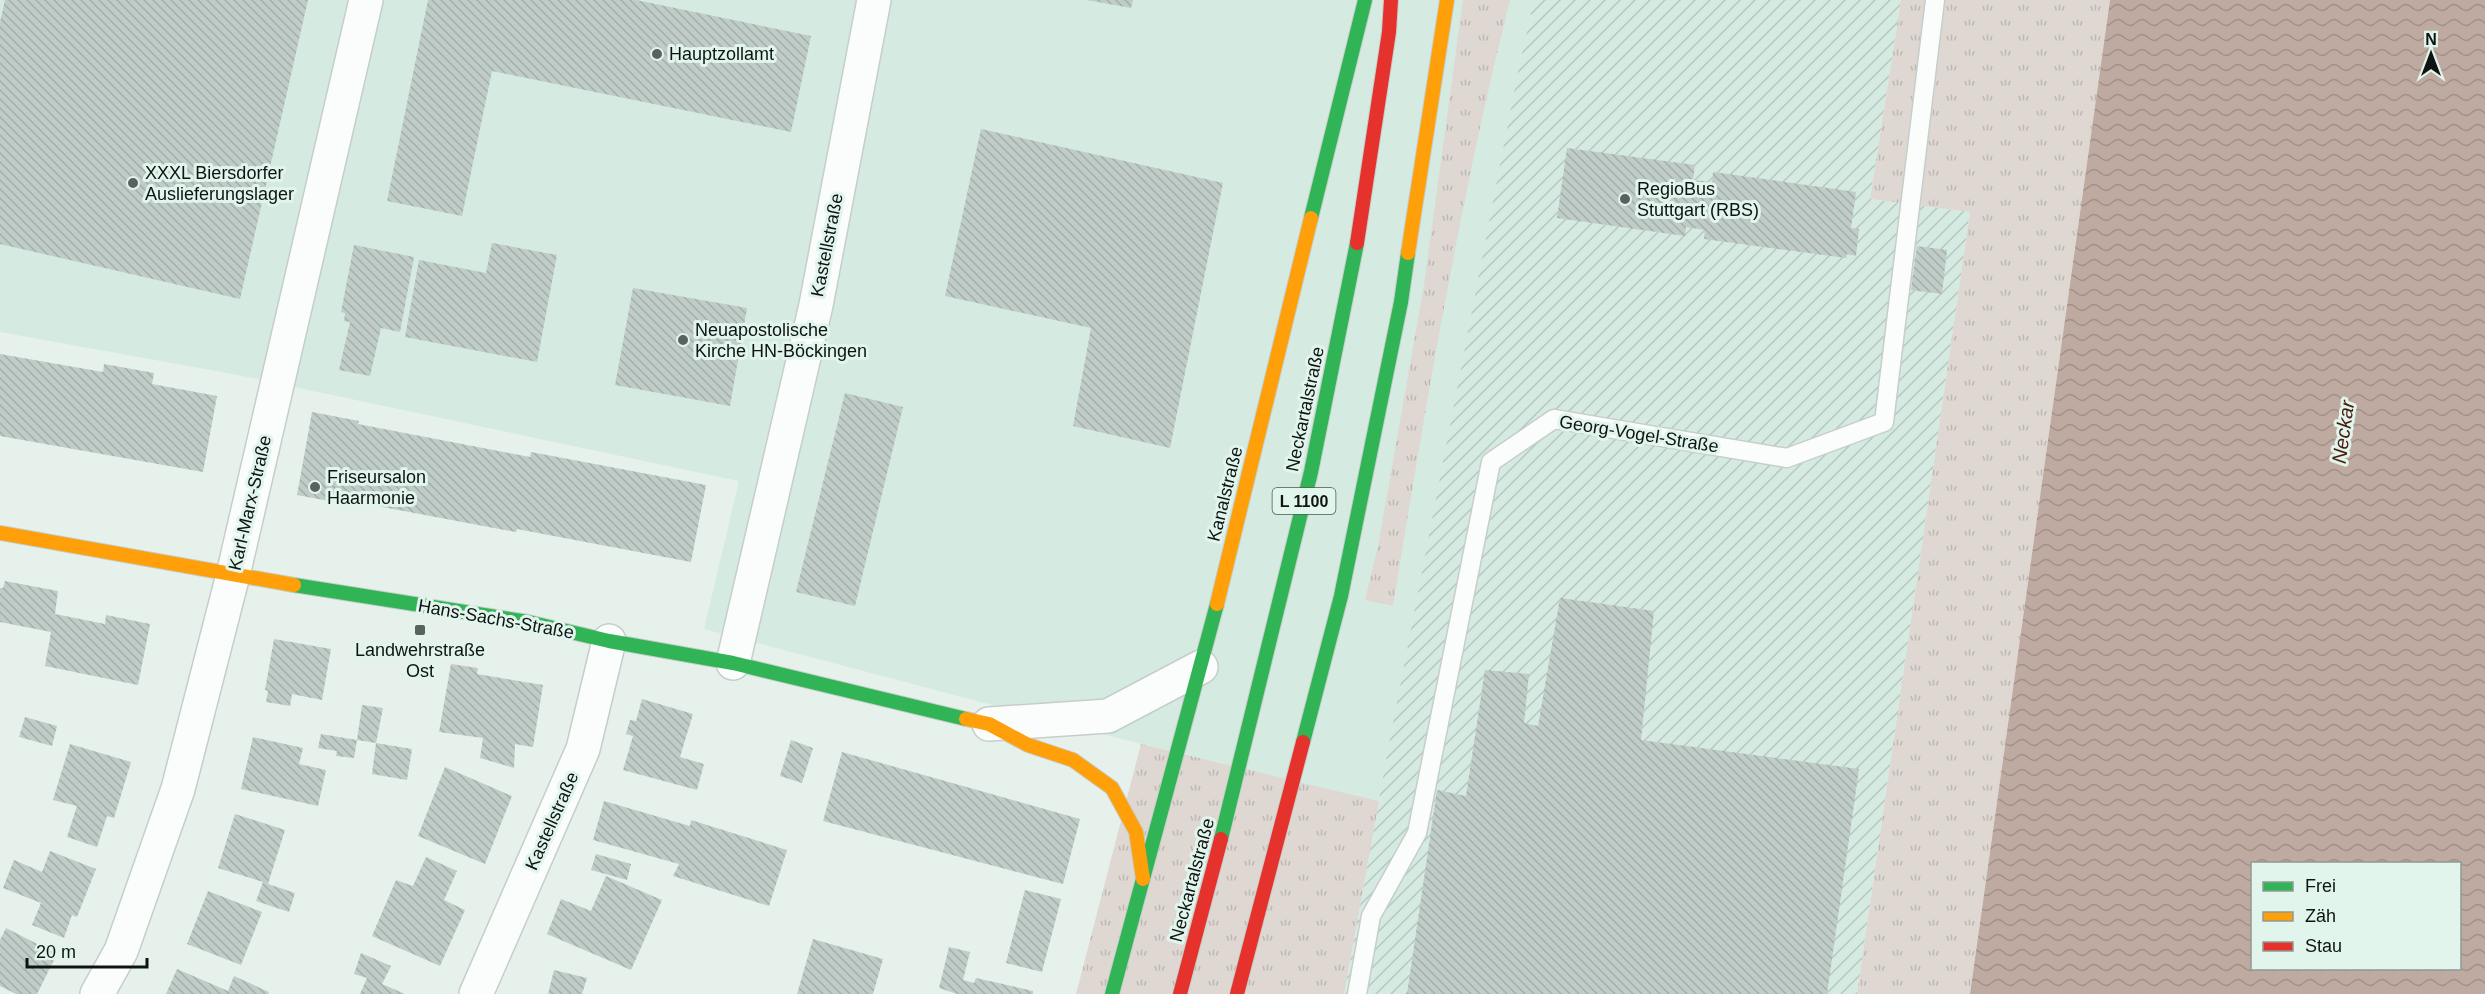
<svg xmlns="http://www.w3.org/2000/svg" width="2485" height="994" viewBox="0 0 2485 994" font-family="Arial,sans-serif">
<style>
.built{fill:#d5eae1}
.industrial{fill:url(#industrial-furrows)}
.grass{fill:url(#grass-tufts)}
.water{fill:url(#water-waves);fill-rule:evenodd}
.building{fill:url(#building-back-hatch)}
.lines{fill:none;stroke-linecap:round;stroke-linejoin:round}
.lane-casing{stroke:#c5ceca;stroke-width:21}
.street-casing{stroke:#c5ceca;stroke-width:36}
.fast-casing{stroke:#c5ceca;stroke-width:16}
.slow-casing{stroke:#c5ceca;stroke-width:16}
.jam-casing{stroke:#c5ceca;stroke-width:16}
.lane{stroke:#fbfdfc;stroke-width:18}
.street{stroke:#fbfdfc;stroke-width:33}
.fast{stroke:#30b455;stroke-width:14}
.slow{stroke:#ff9f0a;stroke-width:14}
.jam{stroke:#e5322d;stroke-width:14}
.poi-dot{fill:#5a615e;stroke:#e1f5ed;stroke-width:2}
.labels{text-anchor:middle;stroke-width:6;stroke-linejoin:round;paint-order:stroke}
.shield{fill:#e1f5ed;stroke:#4d5854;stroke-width:1.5}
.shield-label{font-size:16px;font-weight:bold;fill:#0e1412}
.poi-label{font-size:18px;fill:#0e1412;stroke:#e1f5ed;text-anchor:start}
.street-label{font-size:18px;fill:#0e1412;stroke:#e1f5ed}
.water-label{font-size:20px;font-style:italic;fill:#481b0c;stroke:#e1f5ed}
</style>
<defs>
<pattern id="industrial-furrows" width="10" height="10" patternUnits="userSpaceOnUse" patternTransform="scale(1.5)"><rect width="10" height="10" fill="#d5eae1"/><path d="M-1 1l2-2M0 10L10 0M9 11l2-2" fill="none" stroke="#b6c8c0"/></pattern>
<pattern id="grass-tufts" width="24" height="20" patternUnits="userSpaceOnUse" patternTransform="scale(1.5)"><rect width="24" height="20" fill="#dfd8d2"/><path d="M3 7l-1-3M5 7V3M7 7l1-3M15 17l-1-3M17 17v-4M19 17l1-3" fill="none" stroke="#beb8b3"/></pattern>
<pattern id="water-waves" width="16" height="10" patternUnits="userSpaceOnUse" patternTransform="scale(1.5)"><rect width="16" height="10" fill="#beaaa0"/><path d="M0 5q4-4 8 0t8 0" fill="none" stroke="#a29189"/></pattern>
<pattern id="building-back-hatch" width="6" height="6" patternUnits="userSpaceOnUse" patternTransform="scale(1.5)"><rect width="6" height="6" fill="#c0ccc7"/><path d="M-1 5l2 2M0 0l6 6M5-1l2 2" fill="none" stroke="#a4aeaa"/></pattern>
</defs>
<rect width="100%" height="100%" fill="#e6f1ec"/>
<polygon class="built" points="0,0 1534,0 1517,76 1379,801 1141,744 704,629 739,481 233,374 0,332"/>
<polygon class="industrial" points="1534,0 1901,0 1870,199 1970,212 1857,994 1344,994 1389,744 1517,76"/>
<g class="grass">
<path d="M1463,0H1510C1460,199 1426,403 1393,606L1365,600L1378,546L1424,285Z"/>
<polygon points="1901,0 2110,0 1970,994 1857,994 1970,212 1870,199"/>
<polygon points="1141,744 1379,801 1344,994 1076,994"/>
</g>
<path class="water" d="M2110,0H2485V994H1970ZM2252,864H2460V968H2252Z"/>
<g class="building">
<polygon points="5,0 308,0 240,299 0,244 0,22"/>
<polygon points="428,0 636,0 811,36 791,132 492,71 462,216 387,201"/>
<polygon points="1087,0 1133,0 1131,8"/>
<polygon points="981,129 1223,183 1170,448 1073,426 1091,328 945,296"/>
<polygon points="1567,148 1695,165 1693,180 1712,182 1713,172 1856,192 1851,228 1859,229 1856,256 1847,254 1846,258 1704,239 1705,230 1686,227 1685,236 1557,218"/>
<polygon points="492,243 557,255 537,362 405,337 419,260 486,273"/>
<polygon points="354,245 414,257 400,332 381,328 370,376 339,370 350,322 344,321 345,313 341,312"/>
<polygon points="1917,246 1947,250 1942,294 1911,290"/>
<polygon points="633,288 747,308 730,406 615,385"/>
<polygon points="0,354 103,372 104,364 154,373 152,384 217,396 203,472 0,436"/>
<polygon points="845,393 903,407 855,606 796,592"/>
<polygon points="312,412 359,421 358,424 530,457 531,452 706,485 691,562 517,529 516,532 345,500 345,504 297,495"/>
<polygon points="5,581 58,591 55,614 105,624 106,615 150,624 138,685 45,666 51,632 0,622 0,588 3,588"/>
<polygon points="1560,598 1654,611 1641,740 1859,769 1827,994 1407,994 1437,790 1466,796 1485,670 1529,674 1524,723 1538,726"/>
<polygon points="274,639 331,649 322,700 292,694 290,706 266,702 268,691 265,690"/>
<polygon points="451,664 478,668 477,674 543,685 533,747 515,744 514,768 480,758 483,738 439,732"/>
<polygon points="642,699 693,714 680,757 704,764 697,790 623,770 633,736 626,734 630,720 636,721"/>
<polygon points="362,705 383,708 376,743 357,740"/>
<polygon points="25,717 57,726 52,746 19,737"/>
<polygon points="321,734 357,740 354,758 336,756 337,751 318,748"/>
<polygon points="253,737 303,748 299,764 326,770 318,806 241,789"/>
<polygon points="791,740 813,748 802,783 780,776"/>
<polygon points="376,743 412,749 407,780 372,774"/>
<polygon points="70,744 131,762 114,818 107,816 97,847 67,837 77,806 53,800"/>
<polygon points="842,752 1080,819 1063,884 823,821"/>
<polygon points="445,767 512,796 485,864 418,836"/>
<polygon points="604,801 690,826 691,820 787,850 769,906 673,876 679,864 593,840"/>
<polygon points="235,814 285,830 268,884 295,893 289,912 256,901 263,882 218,868"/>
<polygon points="50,851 96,869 77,917 72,915 64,938 32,925 41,903 3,888 14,860 42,872"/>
<polygon points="596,854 631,864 627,880 591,870"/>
<polygon points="426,857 457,871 444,900 465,910 440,966 372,936 396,880 413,886"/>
<polygon points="606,876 662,900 631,970 547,934 561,899 591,911"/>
<polygon points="1025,890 1061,899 1042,972 1006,963"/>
<polygon points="208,891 262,912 241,965 187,944"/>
<polygon points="6,928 57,954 37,994 16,994 0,986 0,940"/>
<polygon points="813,939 883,959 873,994 797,994"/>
<polygon points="949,947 970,952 963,980 974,983 976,978 1033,991 1033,994 957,994 939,988"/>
<polygon points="361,953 391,966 382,984 405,994 360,994 367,978 354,974"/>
<polygon points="177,969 228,991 234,976 269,992 268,994 166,994"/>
<polygon points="554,970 587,978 582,994 548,994"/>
</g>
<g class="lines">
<g class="lane-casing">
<polyline id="lane" points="1357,994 1371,916 1417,833 1491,462 1554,419 1787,458 1884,422 1935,0"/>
</g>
<g class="street-casing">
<g id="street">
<polyline points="733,663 816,305 874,0"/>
<polyline points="989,724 1108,716 1201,667"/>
<polyline points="97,994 121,951 178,789 233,575 366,0"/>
<polyline points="476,994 583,749 609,641"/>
</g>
</g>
<g class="fast-casing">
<g id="fast">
<polyline points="1311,218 1365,0"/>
<polyline points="294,585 528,622 609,641 733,663 966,719"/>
<polyline points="1303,742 1341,596 1401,302 1408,253"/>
<polyline points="1221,839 1311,472 1357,243"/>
<polyline points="1112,994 1217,604"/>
</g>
</g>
<g class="slow-casing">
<g id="slow">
<polyline points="1408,253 1447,0"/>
<polyline points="0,533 294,585"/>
<polyline points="1217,604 1311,218"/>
<polyline points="966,719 989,724 1028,745 1073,760 1112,788 1136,832 1143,879"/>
</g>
</g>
<g class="jam-casing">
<g id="jam">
<polyline points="1357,243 1389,32 1391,0"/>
<polyline points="1180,994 1221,839"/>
<polyline points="1237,994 1303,742"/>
</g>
</g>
<use href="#lane" class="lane"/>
<use href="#street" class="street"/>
<use href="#fast" class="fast"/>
<use href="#slow" class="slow"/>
<use href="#jam" class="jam"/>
</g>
<g class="poi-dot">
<circle cx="657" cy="54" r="6"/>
<circle cx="133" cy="183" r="6"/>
<circle cx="1625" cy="199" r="6"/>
<circle cx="683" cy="340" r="6"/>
<circle cx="315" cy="487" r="6"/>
<rect x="414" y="624" width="12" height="12" rx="3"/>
</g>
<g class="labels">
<rect class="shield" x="1272.5" y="488" width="63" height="26" rx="4.5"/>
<g class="shield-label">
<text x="1304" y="507">L 1100</text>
</g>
<g class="poi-label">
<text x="669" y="60">Hauptzollamt</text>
<text x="145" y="179">XXXL Biersdorfer<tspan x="145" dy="21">Auslieferungslager</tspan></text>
<text x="1637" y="195">RegioBus<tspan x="1637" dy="21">Stuttgart (RBS)</tspan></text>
<text x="695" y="336">Neuapostolische<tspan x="695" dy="21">Kirche HN-Böckingen</tspan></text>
<text x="327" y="483">Friseursalon<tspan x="327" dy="21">Haarmonie</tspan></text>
<text x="420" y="656" text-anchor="middle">Landwehrstraße<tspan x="420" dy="21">Ost</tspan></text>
</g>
<g class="street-label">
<text transform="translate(827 245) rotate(-79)" y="6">Kastellstraße</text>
<text transform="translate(1305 409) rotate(-78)" y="6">Neckartalstraße</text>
<text transform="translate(1639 434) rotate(9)" y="6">Georg-Vogel-Straße</text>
<text transform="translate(1225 494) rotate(-76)" y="6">Kanalstraße</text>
<text transform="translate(250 503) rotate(-77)" y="6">Karl-Marx-Straße</text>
<text transform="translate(496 619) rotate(10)" y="6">Hans-Sachs-Straße</text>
<text transform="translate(552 821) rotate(-66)" y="6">Kastellstraße</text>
<text transform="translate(1192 880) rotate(-75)" y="6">Neckartalstraße</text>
</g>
<g class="water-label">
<text transform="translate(2343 432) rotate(-82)" y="7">Neckar</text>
</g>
</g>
<rect x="2251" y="862" width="210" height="108" fill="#e1f5ed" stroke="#8d9b95" stroke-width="1.5"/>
<rect x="2263" y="882" width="30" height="9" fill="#30b455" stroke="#8d9b95" stroke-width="1.5"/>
<text x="2305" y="892" font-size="18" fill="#0e1412">Frei</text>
<rect x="2263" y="912" width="30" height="9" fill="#ff9f0a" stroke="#8d9b95" stroke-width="1.5"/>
<text x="2305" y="922" font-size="18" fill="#0e1412">Zäh</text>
<rect x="2263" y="942" width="30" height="9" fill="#e5322d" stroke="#8d9b95" stroke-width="1.5"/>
<text x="2305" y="952" font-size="18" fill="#0e1412">Stau</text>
<g transform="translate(2431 54)" stroke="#e1f5ed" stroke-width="4.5" paint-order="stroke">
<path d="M0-4.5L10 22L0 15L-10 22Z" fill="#0e1412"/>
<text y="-9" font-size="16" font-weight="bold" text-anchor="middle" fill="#0e1412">N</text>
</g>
<path d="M27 958v9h120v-9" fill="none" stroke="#0e1412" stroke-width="3"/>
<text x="36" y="958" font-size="18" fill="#0e1412" stroke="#e1f5ed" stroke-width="4.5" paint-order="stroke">20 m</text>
</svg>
